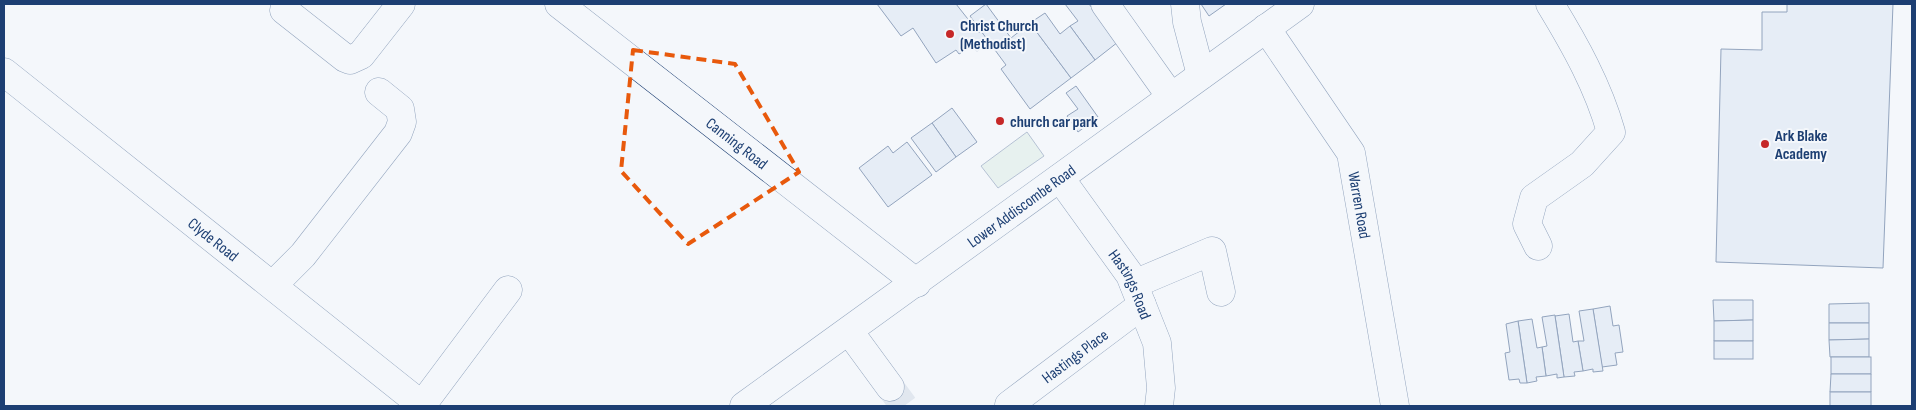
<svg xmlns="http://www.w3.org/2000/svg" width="1916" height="410" viewBox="0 0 1916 410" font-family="'Sofia Sans Condensed',sans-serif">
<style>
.green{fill:#d7e8df;stroke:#687fa3}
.building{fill:#d5e0f0;stroke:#1d3f73}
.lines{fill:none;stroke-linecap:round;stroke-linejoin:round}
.minor-tunnel{stroke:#c9d2e0;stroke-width:28;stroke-dasharray:28 14;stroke-linecap:butt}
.minor-casing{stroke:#1d3f73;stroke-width:29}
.major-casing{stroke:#1d3f73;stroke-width:29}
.minor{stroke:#f4f7fb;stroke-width:28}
.major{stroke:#f4f7fb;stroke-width:28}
.marked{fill:none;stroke:#e8590c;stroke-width:4;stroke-dasharray:10 6;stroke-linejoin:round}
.poi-dot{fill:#c62828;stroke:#f4f7fb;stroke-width:2}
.labels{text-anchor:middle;stroke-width:4;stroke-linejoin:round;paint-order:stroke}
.poi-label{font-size:16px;font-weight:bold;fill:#1d3f73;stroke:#f4f7fb;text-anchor:start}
.street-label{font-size:16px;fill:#1d3f73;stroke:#f4f7fb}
</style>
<rect width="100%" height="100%" fill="#f4f7fb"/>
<polygon class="green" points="1027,132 1044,156 998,188 981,166"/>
<g class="building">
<polygon points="877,4 956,4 979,33 981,31 990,42 977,51 967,44 964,51 959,54 956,50 936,63 913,28 901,36"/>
<polygon points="986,4 1011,38 1030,23 1071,78 1030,109 1001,69 1006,65 970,16"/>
<polygon points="1065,4 1089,4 1118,42 1095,60 1070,26 1078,21"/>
<polygon points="1201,4 1226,4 1209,16"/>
<polygon points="1787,4 1893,4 1883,268 1716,262 1721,49 1762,50 1762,12 1787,12"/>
<polygon points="1045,13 1060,34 1070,26 1095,60 1071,78 1030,23"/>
<polygon points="1076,86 1098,117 1078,132 1067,116 1078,109 1066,93"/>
<polygon points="952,108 977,142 956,157 932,123"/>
<polygon points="932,123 956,157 936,172 911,138"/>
<polygon points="907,142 932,175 888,207 859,168 888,146 893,153"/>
<polygon points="1713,300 1753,300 1753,320 1714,321"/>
<polygon points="1869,303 1869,323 1829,323 1829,304"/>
<polygon points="1610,306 1613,326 1619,325 1623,352 1615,353 1617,365 1602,367 1593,309"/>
<polygon points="1593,309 1603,371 1593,372 1593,369 1583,371 1578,341 1584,341 1579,311"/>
<polygon points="1569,314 1573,342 1578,341 1583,371 1574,372 1575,376 1564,377 1555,316"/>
<polygon points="1555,315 1555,316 1564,377 1557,378 1557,374 1546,376 1542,347 1547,346 1542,317"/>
<polygon points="1532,319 1537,348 1542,347 1546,376 1536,377 1537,381 1527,383 1518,321"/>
<polygon points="1753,320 1753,341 1714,341 1714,321"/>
<polygon points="1518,321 1527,383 1520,383 1519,379 1509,380 1505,353 1510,352 1506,324"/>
<polygon points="1829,323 1869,323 1869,339 1829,340"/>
<polygon points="1869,339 1869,357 1830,357 1829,340"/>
<rect x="1714" y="341" width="39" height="18"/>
<rect x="1831" y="357" width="40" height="17"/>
<polygon points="1831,374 1871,374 1871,392 1830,392"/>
<rect x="1830" y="392" width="41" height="14"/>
</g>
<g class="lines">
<polyline class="minor-tunnel" points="890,387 904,406"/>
<g class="minor-casing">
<g id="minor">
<path id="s1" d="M559,4L917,283"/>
<polyline points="1105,4 1171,97"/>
<polyline points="1185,4 1187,22 1201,75"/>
<polyline points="284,10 345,58 350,60 361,55 401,4"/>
<path id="s2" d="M1266,28L1351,153L1395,406"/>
<path id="s3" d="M4,72L423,406"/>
<path id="s4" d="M1060,178L1130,275L1157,343L1161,388L1159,406"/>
<path d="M1538,246L1527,224L1534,198L1582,164L1611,132C1598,86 1575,45 1550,4"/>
<polyline points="1134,284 1212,251 1221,292"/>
<polyline points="273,285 303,255 398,133 402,122 400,109 379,92"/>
<polyline points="849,331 890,387"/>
<polyline points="422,405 508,290"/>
<path id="s5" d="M1009,405L1142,305"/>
</g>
</g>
<g class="major-casing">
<g id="major">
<path id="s6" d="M744,406L1300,4"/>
</g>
</g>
<use href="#minor" class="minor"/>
<use href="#major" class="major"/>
</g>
<path d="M0 0H1916V410H0ZM633,50L735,64L799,172L688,244L621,171Z" fill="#f4f7fb" fill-opacity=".55" fill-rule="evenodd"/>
<path class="marked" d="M633,50L735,64L799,172L688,244L621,171Z"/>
<g class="poi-dot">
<circle cx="950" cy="34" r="5"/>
<circle cx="1000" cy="121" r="5"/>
<circle cx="1765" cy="144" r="5"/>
</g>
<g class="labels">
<g class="poi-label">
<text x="960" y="31">Christ Church<tspan x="960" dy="18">(Methodist)</tspan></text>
<text x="1010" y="127">church car park</text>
<text x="1775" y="141">Ark Blake<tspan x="1775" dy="18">Academy</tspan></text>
</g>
<g class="street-label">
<text dy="6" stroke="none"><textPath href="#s1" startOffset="226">Canning Road</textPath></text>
<text dy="6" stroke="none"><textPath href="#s2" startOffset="204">Warren Road</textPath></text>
<text dy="6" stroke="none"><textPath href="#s6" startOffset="342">Lower Addiscombe Road</textPath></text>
<text dy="6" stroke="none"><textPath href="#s3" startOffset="268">Clyde Road</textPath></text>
<text dy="6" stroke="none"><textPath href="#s4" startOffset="128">Hastings Road</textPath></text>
<text dy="6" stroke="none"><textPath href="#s5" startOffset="82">Hastings Place</textPath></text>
</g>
</g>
<rect width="1916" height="410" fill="none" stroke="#1d3f73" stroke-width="10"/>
</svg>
